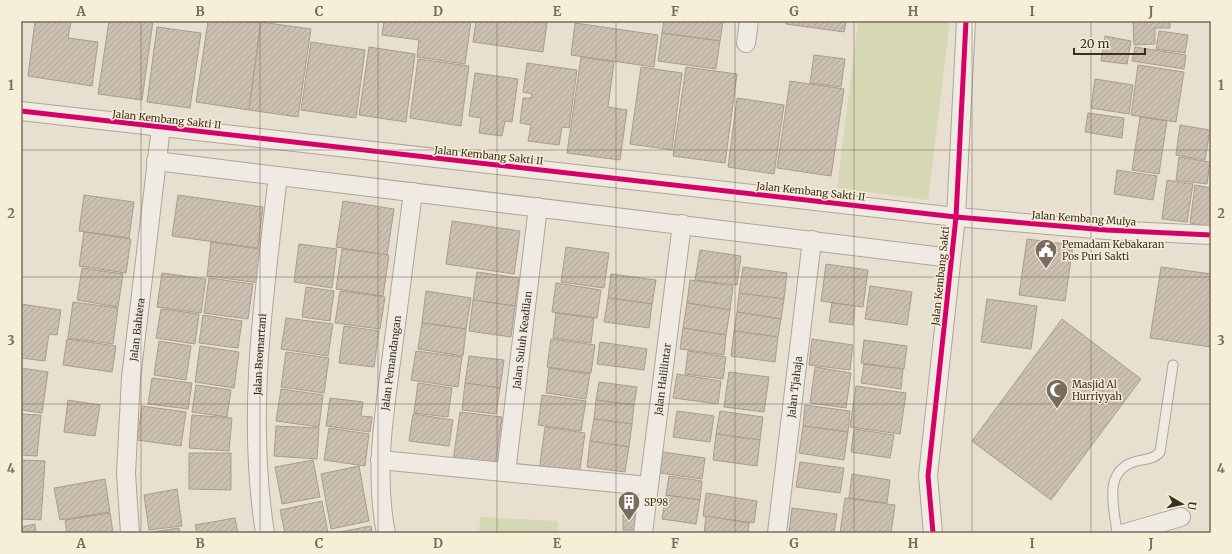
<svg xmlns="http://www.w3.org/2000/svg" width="1232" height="554" viewBox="0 0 1232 554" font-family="Merriweather,serif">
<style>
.garden{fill:#d6d7b3}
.building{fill:url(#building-hatch);stroke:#a89c90}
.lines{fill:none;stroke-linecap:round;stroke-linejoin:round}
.lane-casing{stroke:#ada599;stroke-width:11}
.street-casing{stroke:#ada599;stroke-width:20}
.lane{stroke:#efebe3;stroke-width:9}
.street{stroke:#efebe3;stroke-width:18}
.cycleway-casing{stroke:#f7eed8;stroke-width:8}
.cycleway{stroke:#d6006c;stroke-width:5}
.grid{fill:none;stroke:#786c5e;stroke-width:1;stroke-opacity:0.55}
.labels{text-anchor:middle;stroke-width:3;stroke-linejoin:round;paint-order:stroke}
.street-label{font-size:10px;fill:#3d2e20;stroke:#f7eed8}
.poi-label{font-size:10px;fill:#3d2e20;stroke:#f7eed8;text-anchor:start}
.neatline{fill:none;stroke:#786c5e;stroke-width:1.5}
.grid-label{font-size:13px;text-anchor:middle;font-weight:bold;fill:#786c5e}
</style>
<defs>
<pattern id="building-hatch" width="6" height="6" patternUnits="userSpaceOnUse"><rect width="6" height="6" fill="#cbbfb2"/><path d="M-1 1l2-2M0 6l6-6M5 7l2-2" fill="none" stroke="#afa499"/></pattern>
</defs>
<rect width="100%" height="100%" fill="#e7e0d1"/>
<g class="garden">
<polygon points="858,21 950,21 928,200 837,188"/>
<polygon points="480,517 558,521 557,533 479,533"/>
</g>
<g class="building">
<polygon points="35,21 71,21 68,38 98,42 92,86 28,76"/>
<polygon points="109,21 153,21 142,100 98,94"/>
<polygon points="208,21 261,22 249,110 196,102"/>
<polygon points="384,21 471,21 465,64 417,57 419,40 382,35"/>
<polygon points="476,21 532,21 547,23 543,52 473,42"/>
<polygon points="664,21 723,21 720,41 662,33"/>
<polygon points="786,21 846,21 844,32 786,24"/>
<polygon points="1133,21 1170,21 1170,28 1155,28 1155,44 1134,45"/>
<polygon points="261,22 311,29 298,117 249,110"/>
<polygon points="575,23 658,35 654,67 571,55"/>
<polygon points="157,27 201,33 190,108 147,102"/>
<polygon points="1159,31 1188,35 1185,53 1156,49"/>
<polygon points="662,33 720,41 716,69 658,61"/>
<polygon points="1105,36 1131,41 1127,64 1101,61"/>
<polygon points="311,42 365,50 356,118 301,110"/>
<polygon points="369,47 415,54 406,122 359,115"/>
<polygon points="1135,47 1186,55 1184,69 1132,61"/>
<polygon points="814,55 845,59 841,87 810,83"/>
<polygon points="581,57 614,62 608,107 627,110 620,160 567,153"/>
<polygon points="418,59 469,66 461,126 410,118"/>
<polygon points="527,63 577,70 569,128 562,127 559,145 528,141 531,125 520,123 523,98 531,98 532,94 523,92"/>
<polygon points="1138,65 1184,72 1176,122 1131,115"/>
<polygon points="641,67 682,73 672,150 630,144"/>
<polygon points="686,67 737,74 725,163 673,156"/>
<polygon points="475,73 518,79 512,122 505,121 502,136 479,133 481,118 469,116"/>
<polygon points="1095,79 1133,85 1129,114 1091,108"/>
<polygon points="790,81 844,89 831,176 777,168"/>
<polygon points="737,98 784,105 774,174 728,167"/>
<polygon points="1088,113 1124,118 1122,138 1085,132"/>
<polygon points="1140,117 1167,121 1159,174 1132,170"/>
<polygon points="1180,125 1210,130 1205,160 1176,155"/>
<polygon points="1179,157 1210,162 1207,184 1176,180"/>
<polygon points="1117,170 1157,176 1153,200 1114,194"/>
<polygon points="1167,180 1193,184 1187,222 1162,219"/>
<polygon points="1195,185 1211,188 1211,227 1190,223"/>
<polygon points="84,195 134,202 129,238 79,231"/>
<polygon points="178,195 263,207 258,248 172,236"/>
<polygon points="343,201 394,209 387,255 336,247"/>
<polygon points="452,221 520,231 514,274 446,264"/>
<polygon points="84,232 131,239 126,273 79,266"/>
<polygon points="1027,239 1073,245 1065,301 1019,295"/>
<polygon points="211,242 265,250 260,283 207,276"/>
<polygon points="299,244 337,249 332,288 294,282"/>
<polygon points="566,247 609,253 604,288 561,282"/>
<polygon points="342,249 389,255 383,296 336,289"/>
<polygon points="700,250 741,256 737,285 695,280"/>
<polygon points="826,264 868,270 863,307 821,301"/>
<polygon points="743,267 787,273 784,299 739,293"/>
<polygon points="1161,267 1211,274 1211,347 1150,338"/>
<polygon points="82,268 123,274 118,307 77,300"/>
<polygon points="477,272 519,278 515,306 473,300"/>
<polygon points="162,273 206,279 201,313 157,307"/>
<polygon points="611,274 656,280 652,304 608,298"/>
<polygon points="209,278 253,284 248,319 204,313"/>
<polygon points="690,280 733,286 730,310 687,303"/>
<polygon points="556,283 601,290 597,318 552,312"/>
<polygon points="870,286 912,292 907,325 865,319"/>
<polygon points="306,287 334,291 330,321 302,317"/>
<polygon points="340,291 385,297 380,329 335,323"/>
<polygon points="426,291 471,298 466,329 422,323"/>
<polygon points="739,293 784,299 781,319 737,312"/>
<polygon points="608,298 652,304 649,328 604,322"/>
<polygon points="987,299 1037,306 1031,349 981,342"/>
<polygon points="473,300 515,306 511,337 469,331"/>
<polygon points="73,302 118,308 113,344 68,338"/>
<polygon points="687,303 730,310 726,335 683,328"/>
<polygon points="832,303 855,306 853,325 829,322"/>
<polygon points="21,304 61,310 57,335 49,334 45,361 21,358"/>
<polygon points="161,309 199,314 195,344 156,338"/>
<polygon points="737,312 781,319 778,337 734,331"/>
<polygon points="556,313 594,318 591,343 553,338"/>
<polygon points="203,315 242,321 238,348 199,343"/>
<polygon points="286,318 333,324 328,356 281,349"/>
<polygon points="1062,319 1141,379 1051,500 972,441"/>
<polygon points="422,323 466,329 463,356 418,349"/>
<polygon points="344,326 379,331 374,367 339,363"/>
<polygon points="683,328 726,335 724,355 680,349"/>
<polygon points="734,331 778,337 775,362 731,356"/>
<polygon points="67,339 116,346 112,372 63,365"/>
<polygon points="551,339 595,345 591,373 547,367"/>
<polygon points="812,339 853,345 850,370 809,365"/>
<polygon points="864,340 907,346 904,369 861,363"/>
<polygon points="159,341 191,346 186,380 154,375"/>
<polygon points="600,342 647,349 644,370 597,364"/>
<polygon points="200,346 239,352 234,388 195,382"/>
<polygon points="416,351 462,357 458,387 411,380"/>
<polygon points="688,351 726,357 723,379 685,374"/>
<polygon points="286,352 329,358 324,393 281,387"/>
<polygon points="469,356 504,360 500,388 465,383"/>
<polygon points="864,364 903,369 901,389 861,383"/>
<polygon points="815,367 851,373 846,408 810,403"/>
<polygon points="21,368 48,372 42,413 21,410"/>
<polygon points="549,368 590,374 586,399 546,393"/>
<polygon points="729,372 769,377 764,412 724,407"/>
<polygon points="677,374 721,381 718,404 673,398"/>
<polygon points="152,378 192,383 188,409 148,404"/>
<polygon points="599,382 637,387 634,405 596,400"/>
<polygon points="418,383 452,388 448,417 414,413"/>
<polygon points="465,383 500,388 496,414 462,410"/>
<polygon points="196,385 231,390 227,417 192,412"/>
<polygon points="856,386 906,393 900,434 850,427"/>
<polygon points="281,389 323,395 319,427 276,421"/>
<polygon points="542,395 586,401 581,431 538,425"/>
<polygon points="330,398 363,402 361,416 372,417 370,432 326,426"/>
<polygon points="68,400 100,405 95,436 64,432"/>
<polygon points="596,400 634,405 632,424 594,419"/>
<polygon points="805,405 850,411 848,432 803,426"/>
<polygon points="142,406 186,412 181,446 137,440"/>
<polygon points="677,411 714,416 710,442 673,437"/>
<polygon points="720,411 763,417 760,440 716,434"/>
<polygon points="460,412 502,417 495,467 453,461"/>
<polygon points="21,414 41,415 37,456 21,455"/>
<polygon points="413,414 453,420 449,446 409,441"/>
<polygon points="192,415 232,418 229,451 189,448"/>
<polygon points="594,419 632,424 629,447 590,441"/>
<polygon points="276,426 319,428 317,459 274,456"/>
<polygon points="803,426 848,432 844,460 799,453"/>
<polygon points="545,427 585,433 579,476 539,471"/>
<polygon points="329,428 369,434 365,466 324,460"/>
<polygon points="854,429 894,435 890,458 851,452"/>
<polygon points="716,434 760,440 757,466 713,460"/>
<polygon points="590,441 629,447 625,472 587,467"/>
<polygon points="663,452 705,458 702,479 660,473"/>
<polygon points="189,453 231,453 231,490 189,489"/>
<polygon points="21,460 45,461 41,520 21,519"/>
<polygon points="313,460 320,497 282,504 275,467"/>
<polygon points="800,462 844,468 840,493 796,487"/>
<polygon points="359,466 369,521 331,529 321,474"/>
<polygon points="852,474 890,480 887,503 849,498"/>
<polygon points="669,476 702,481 700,500 666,495"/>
<polygon points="105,479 110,512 60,520 54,488"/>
<polygon points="177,489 182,526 149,530 144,495"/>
<polygon points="706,493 757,501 754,523 703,516"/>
<polygon points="666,495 700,500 696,524 662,519"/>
<polygon points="845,498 895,505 891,533 840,533"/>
<polygon points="322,501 328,533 285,533 280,510"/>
<polygon points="792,508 837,514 834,533 789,533"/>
<polygon points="110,513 113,533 67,533 65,520"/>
<polygon points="623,514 635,514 636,530 623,530"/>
<polygon points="706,516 749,523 748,533 704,533"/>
<polygon points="235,518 238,533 197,533 195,525"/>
<polygon points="35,524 36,533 21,533 21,527"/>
<polygon points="371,526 372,533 334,533"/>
<polygon points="179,528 180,533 146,533"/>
</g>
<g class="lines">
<g class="lane-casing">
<path id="lane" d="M1117,533C1114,506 1102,470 1137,461C1145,459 1155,459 1160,452L1173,365"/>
</g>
<g class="street-casing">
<g id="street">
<polyline points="746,43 749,21"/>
<polyline points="21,111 956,217 1106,230 1211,235"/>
<polyline points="156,161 951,258"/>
<polyline points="380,460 648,486"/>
<path id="s1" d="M506,472L538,207"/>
<path id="s2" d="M130,533L126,473L131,378L161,127"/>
<path id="s3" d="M265,533C246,414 264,294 278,176"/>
<path id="s4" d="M386,533C374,474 384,414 392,355C399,301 406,246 413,192"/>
<path id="s5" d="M643,533L682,224"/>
<path id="s6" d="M777,533L812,240"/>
<polyline points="933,533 928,476 956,217 966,21"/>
<polyline points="1125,533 1181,517"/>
</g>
</g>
<use href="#lane" class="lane"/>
<use href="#street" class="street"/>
<g class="cycleway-casing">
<g id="cycleway">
<polyline points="21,111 956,217 1106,230 1211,235"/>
<polyline points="933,533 928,476 956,217 966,21"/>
</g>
</g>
<use href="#cycleway" class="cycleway"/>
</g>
<path class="grid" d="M141,21V533M260,21V533M378,21V533M497,21V533M616,21V533M735,21V533M854,21V533M972,21V533M1091,21V533M21,150H1211M21,277H1211M21,404H1211"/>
<defs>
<g id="civic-pin" transform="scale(1.15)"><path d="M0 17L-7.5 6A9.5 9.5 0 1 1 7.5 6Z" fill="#786c5e" stroke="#f7eed8"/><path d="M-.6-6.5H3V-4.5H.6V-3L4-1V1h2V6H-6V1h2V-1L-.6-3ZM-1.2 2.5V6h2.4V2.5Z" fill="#fff"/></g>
<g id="mosque-pin" transform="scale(1.15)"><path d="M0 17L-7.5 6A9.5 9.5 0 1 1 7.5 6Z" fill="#786c5e" stroke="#f7eed8"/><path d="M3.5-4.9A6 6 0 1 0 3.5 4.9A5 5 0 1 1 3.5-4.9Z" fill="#fff"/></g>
<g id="building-pin" transform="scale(1.15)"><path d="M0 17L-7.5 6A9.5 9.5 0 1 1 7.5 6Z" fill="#786c5e" stroke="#f7eed8"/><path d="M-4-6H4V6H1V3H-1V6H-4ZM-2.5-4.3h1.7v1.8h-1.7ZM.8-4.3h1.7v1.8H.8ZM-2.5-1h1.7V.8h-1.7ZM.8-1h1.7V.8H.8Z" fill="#fff"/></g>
</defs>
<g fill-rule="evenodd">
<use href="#civic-pin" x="1046" y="250"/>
<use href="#mosque-pin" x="1057" y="390"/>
<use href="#building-pin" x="629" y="502"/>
</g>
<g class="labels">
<g class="street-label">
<text transform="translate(167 119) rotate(6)" y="4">Jalan Kembang Sakti II</text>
<text transform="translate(489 155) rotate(6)" y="4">Jalan Kembang Sakti II</text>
<text transform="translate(811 191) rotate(6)" y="4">Jalan Kembang Sakti II</text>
<text transform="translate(1084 218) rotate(4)" y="4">Jalan Kembang Mulya</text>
<text transform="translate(940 276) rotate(-84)" y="4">Jalan Kembang Sakti</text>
<text dy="4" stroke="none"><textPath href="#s2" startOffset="204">Jalan Bahtera</textPath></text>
<text dy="4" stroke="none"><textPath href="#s1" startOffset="133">Jalan Suluh Keadilan</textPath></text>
<text dy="4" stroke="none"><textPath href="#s3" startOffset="179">Jalan Bromartani</textPath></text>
<text dy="4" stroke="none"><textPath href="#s4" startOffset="171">Jalan Pemandangan</textPath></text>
<text dy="4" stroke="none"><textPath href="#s5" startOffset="155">Jalan Halilintar</textPath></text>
<text dy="4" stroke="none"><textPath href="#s6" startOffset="147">Jalan Tjahaja</textPath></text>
</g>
<g class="poi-label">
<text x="1062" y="248">Pemadam Kebakaran<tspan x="1062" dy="12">Pos Puri Sakti</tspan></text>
<text x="1072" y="388">Masjid Al<tspan x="1072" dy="12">Hurriyyah</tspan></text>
<text x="644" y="506">SP98</text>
</g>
</g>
<rect width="1232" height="554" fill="none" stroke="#f7eed8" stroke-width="44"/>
<g transform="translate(1182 504) rotate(99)" stroke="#f7eed8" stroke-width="3" paint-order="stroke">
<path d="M0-3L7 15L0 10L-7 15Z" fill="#3d2e20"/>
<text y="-6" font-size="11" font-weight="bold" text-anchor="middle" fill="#3d2e20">U</text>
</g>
<path d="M1074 48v6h71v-6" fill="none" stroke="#3d2e20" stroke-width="2"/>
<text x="1080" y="48" font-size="12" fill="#3d2e20" stroke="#f7eed8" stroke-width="3" paint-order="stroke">20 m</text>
<rect x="22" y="22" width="1188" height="510" class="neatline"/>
<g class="grid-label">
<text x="81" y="16">A</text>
<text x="200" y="16">B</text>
<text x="319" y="16">C</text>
<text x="438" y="16">D</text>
<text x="557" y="16">E</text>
<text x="675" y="16">F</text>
<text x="794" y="16">G</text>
<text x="913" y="16">H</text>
<text x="1032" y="16">I</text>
<text x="1151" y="16">J</text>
<text x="11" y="90">1</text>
<text x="1221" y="90">1</text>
<text x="11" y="218">2</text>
<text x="1221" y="218">2</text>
<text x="11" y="345">3</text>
<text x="1221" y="345">3</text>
<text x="11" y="473">4</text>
<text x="1221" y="473">4</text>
<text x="81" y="548">A</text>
<text x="200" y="548">B</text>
<text x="319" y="548">C</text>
<text x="438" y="548">D</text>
<text x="557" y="548">E</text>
<text x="675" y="548">F</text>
<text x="794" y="548">G</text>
<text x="913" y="548">H</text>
<text x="1032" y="548">I</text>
<text x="1151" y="548">J</text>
</g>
</svg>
